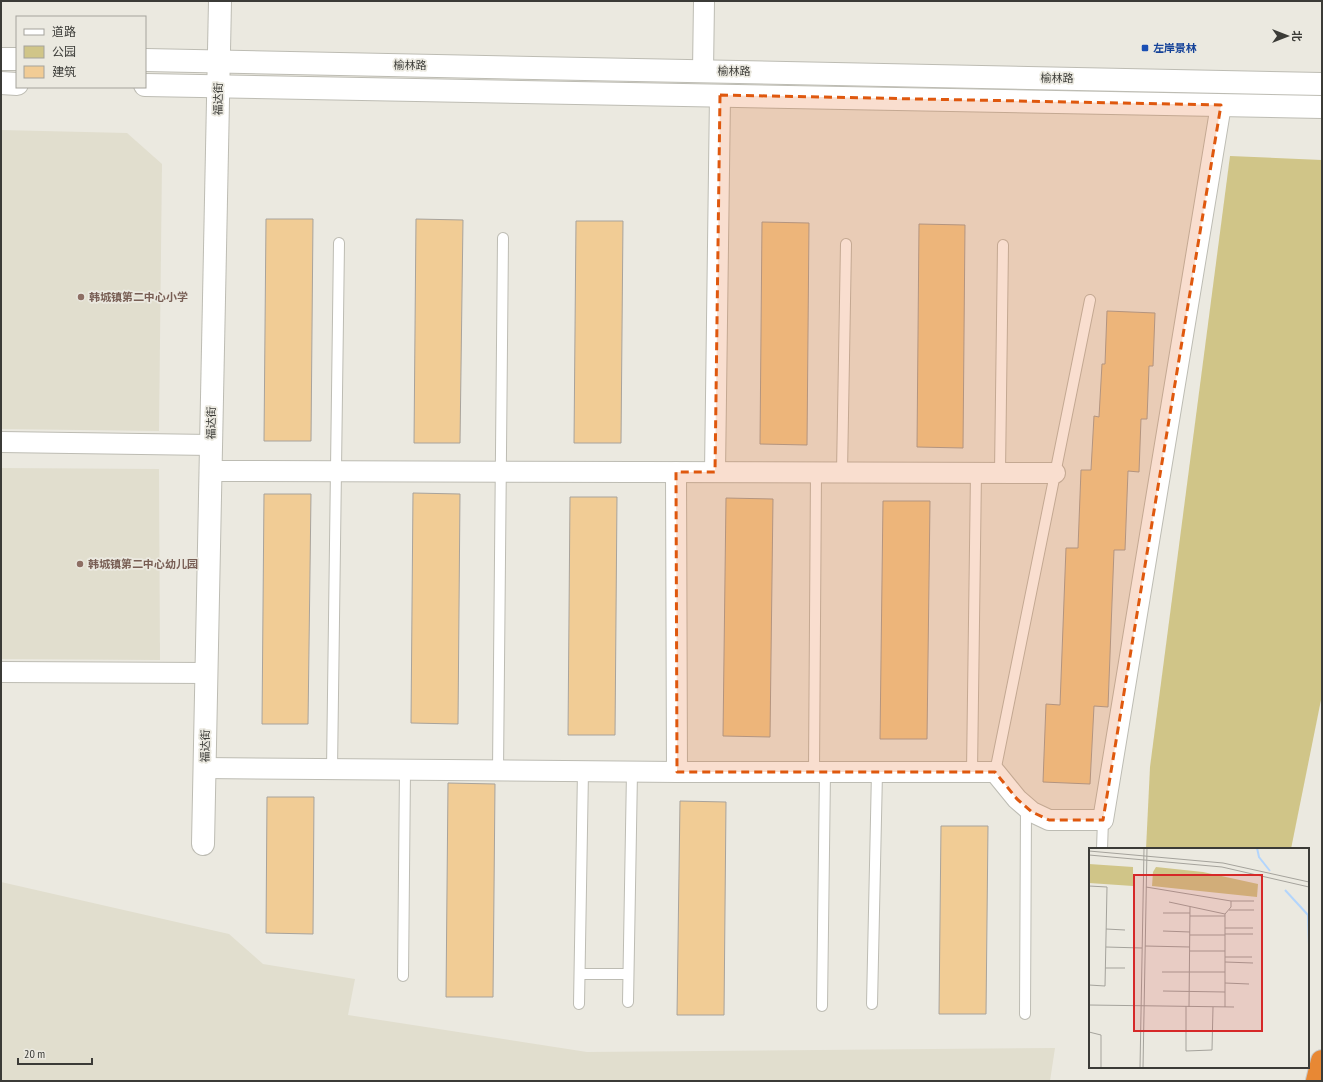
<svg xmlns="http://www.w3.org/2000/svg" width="1323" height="1082" viewBox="0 0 1323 1082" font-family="'PT Sans Narrow','Noto Sans SC',sans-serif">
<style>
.built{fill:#e1dece}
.green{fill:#d0c588}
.building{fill:#f1cc95;stroke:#a8a39c}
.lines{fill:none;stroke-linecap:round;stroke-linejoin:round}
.service-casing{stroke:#bdbcb3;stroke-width:12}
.minor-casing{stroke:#bdbcb3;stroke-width:22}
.tertiary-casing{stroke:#bdbcb3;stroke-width:24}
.secondary-casing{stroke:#bdbcb3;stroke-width:24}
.trunk-casing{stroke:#c8c8c7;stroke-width:24}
.service{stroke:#fff;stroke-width:10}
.minor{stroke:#fff;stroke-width:20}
.tertiary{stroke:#fff;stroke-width:22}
.secondary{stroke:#fff;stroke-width:22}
.trunk{stroke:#e88834;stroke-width:22}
.marked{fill:#df580e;fill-opacity:0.2;stroke:#df580e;stroke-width:3;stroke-dasharray:8 5;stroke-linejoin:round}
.transit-dot{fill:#1a4fb4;stroke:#ebe9e0;stroke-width:1.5}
.education-dot{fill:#8d6e63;stroke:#ebe9e0;stroke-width:1.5}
.labels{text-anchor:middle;stroke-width:3.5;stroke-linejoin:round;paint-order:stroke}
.transit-label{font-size:11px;font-weight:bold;fill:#164399;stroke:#ebe9e0;text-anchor:start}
.street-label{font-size:11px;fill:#3b3b37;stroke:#ebe9e0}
.education-label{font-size:11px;font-weight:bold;fill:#785e54;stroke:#ebe9e0;text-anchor:start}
.inset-river{fill:none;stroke:#b3d5fc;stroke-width:2}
.inset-road{fill:none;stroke:#a5a39c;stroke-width:1}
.view{fill:#d62828;fill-opacity:0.15;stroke:#d62828;stroke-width:2}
.inset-edge{fill:none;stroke:#3b3b37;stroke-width:2}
</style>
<rect width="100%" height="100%" fill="#ebe9e0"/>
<g class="built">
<polygon points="1,130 127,133 162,164 159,431 1,429"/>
<polygon points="1,468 159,469 160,660 1,659"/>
<polygon points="1,882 229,934 263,964 355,979 348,1015 587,1052 1055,1048 1050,1081 1,1081"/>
</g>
<polygon class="green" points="1230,156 1322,160 1322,695 1291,849 1146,849 1150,767"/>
<g class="building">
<polygon points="266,219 313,219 311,441 264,441"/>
<polygon points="416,219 463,220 460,443 414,443"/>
<polygon points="576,221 623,221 621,443 574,443"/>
<polygon points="762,222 809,223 807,445 760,444"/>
<polygon points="919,224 965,225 963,448 917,447"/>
<polygon points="1107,311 1155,313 1153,366 1149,366 1147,419 1141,419 1139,472 1128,471 1125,550 1114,550 1108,707 1094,706 1090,784 1043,782 1046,704 1060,705 1066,548 1078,548 1081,470 1091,470 1094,416 1099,417 1102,364 1105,364"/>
<polygon points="413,493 460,494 458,724 411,723"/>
<polygon points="264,494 311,494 308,724 262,724"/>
<polygon points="570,497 617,497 615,735 568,735"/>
<polygon points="726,498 773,499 770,737 723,736"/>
<polygon points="883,501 930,501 927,739 880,739"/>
<polygon points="448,783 495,784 493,997 446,997"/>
<polygon points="267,797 314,797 313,934 266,933"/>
<polygon points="680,801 726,802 724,1015 677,1015"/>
<polygon points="941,826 988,826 986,1014 939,1014"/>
</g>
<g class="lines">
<g class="service-casing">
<g id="service">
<polyline points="842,472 846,244"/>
<polyline points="1000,472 1003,245"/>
<polyline points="332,770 339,243"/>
<polyline points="498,771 503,238"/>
<polyline points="814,772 816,472"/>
<polyline points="972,772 976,472"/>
<polyline points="995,772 1090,300"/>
<polyline points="1102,849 1103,820"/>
<polyline points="580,974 628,974"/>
<polyline points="403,976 405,770"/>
<polyline points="628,1002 632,772"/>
<polyline points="579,1004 583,771"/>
<polyline points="872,1004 877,772"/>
<polyline points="822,1006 825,772"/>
<polyline points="1025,1014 1026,807"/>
</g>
</g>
<g class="minor-casing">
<g id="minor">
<polyline points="703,71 704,1"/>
<polyline points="1,442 211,445"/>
<polyline points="211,471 1055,473"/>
<polyline points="676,472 677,772"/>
<polyline points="715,472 720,95"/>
<polyline points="1,672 206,673"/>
<polyline points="204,768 677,772 995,772 1017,799 1032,812 1049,820 1103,820 1221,105"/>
</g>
</g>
<g class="tertiary-casing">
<polyline id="tertiary" points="203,844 220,1"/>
</g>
<g class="secondary-casing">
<g id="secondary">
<polyline points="1,59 17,59"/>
<polyline points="145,60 1322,84"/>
<polyline points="1,83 17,84"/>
<polyline points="145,85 1322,107"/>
</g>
</g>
<g class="trunk-casing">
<polyline id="trunk" points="1317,1081 1322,1061"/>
</g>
<use href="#service" class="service"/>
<use href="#minor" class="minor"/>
<use href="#tertiary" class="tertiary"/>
<use href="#secondary" class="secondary"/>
<use href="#trunk" class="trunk"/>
</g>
<path class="marked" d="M720,95L1221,105L1103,820H1049L1032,812L1017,799L995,772H677L676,472H715Z"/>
<rect class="transit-dot" x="1141" y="44" width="8" height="8" rx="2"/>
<g class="education-dot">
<circle cx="81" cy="297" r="4"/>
<circle cx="80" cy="564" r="4"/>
</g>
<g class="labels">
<g class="transit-label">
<text x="1153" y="52">左岸景林</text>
</g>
<g class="street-label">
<text transform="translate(410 65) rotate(1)" y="4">榆林路</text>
<text transform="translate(734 71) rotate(1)" y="4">榆林路</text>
<text transform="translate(1057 78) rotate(1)" y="4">榆林路</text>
<text transform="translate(218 99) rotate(-89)" y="4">福达街</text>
<text transform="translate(211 423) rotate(-89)" y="4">福达街</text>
<text transform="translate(205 746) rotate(-89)" y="4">福达街</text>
</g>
<g class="education-label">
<text x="89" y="301">韩城镇第二中心小学</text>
<text x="88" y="568">韩城镇第二中心幼儿园</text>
</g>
</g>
<g transform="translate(1089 848)">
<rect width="220" height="220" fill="#ebe9e0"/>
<path d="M0,16L44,19V38L0,35ZM67,19L114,24L169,36L168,49L63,38L64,24Z" fill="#d0c588"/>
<path class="inset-river" d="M168,0L170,9L181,23M196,42L219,67L220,97"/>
<path class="inset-road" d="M0,3L134,15L220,34M0,7L133,19L220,39M0,38L18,39L16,138L0,137M57,39L142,53H165M80,54L136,66M140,62H165M74,65H101M101,68H136M136,80H164M17,81L36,82M74,83L101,84M136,86H164M101,87H136M56,98L101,99M17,99L53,100M101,103H136M136,109H163M136,114L164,115M16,120H36M73,124H136M136,135L160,136M74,143L136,144M0,157L145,159M97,158V203L123,202L124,159M100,159L101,59M136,159V66L142,59V53M0,184L12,187V220M51,220L55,0M54,220L58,0"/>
<path class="view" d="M45,27H173V183H45Z"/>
<rect width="220" height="220" class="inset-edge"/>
</g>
<rect width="1323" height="1082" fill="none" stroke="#3b3b37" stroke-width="4"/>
<rect x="16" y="16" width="130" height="72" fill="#ebe9e0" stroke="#a5a39c"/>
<rect x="24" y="29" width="20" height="6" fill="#ffffff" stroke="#a5a39c"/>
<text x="52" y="36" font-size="12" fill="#3b3b37">道路</text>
<rect x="24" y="46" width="20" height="12" fill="#d0c588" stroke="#a5a39c"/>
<text x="52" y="56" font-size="12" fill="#3b3b37">公园</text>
<rect x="24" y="66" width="20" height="12" fill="#f1cc95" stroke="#a5a39c"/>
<text x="52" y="76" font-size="12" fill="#3b3b37">建筑</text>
<g transform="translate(1287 36) rotate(90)" stroke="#ebe9e0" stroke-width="3" paint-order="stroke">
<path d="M0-3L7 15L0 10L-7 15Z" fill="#3b3b37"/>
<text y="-6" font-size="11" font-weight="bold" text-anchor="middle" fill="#3b3b37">北</text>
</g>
<path d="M18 1058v6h74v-6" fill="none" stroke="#3b3b37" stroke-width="2"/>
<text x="24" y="1058" font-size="12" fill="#3b3b37" stroke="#ebe9e0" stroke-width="3" paint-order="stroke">20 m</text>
</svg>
